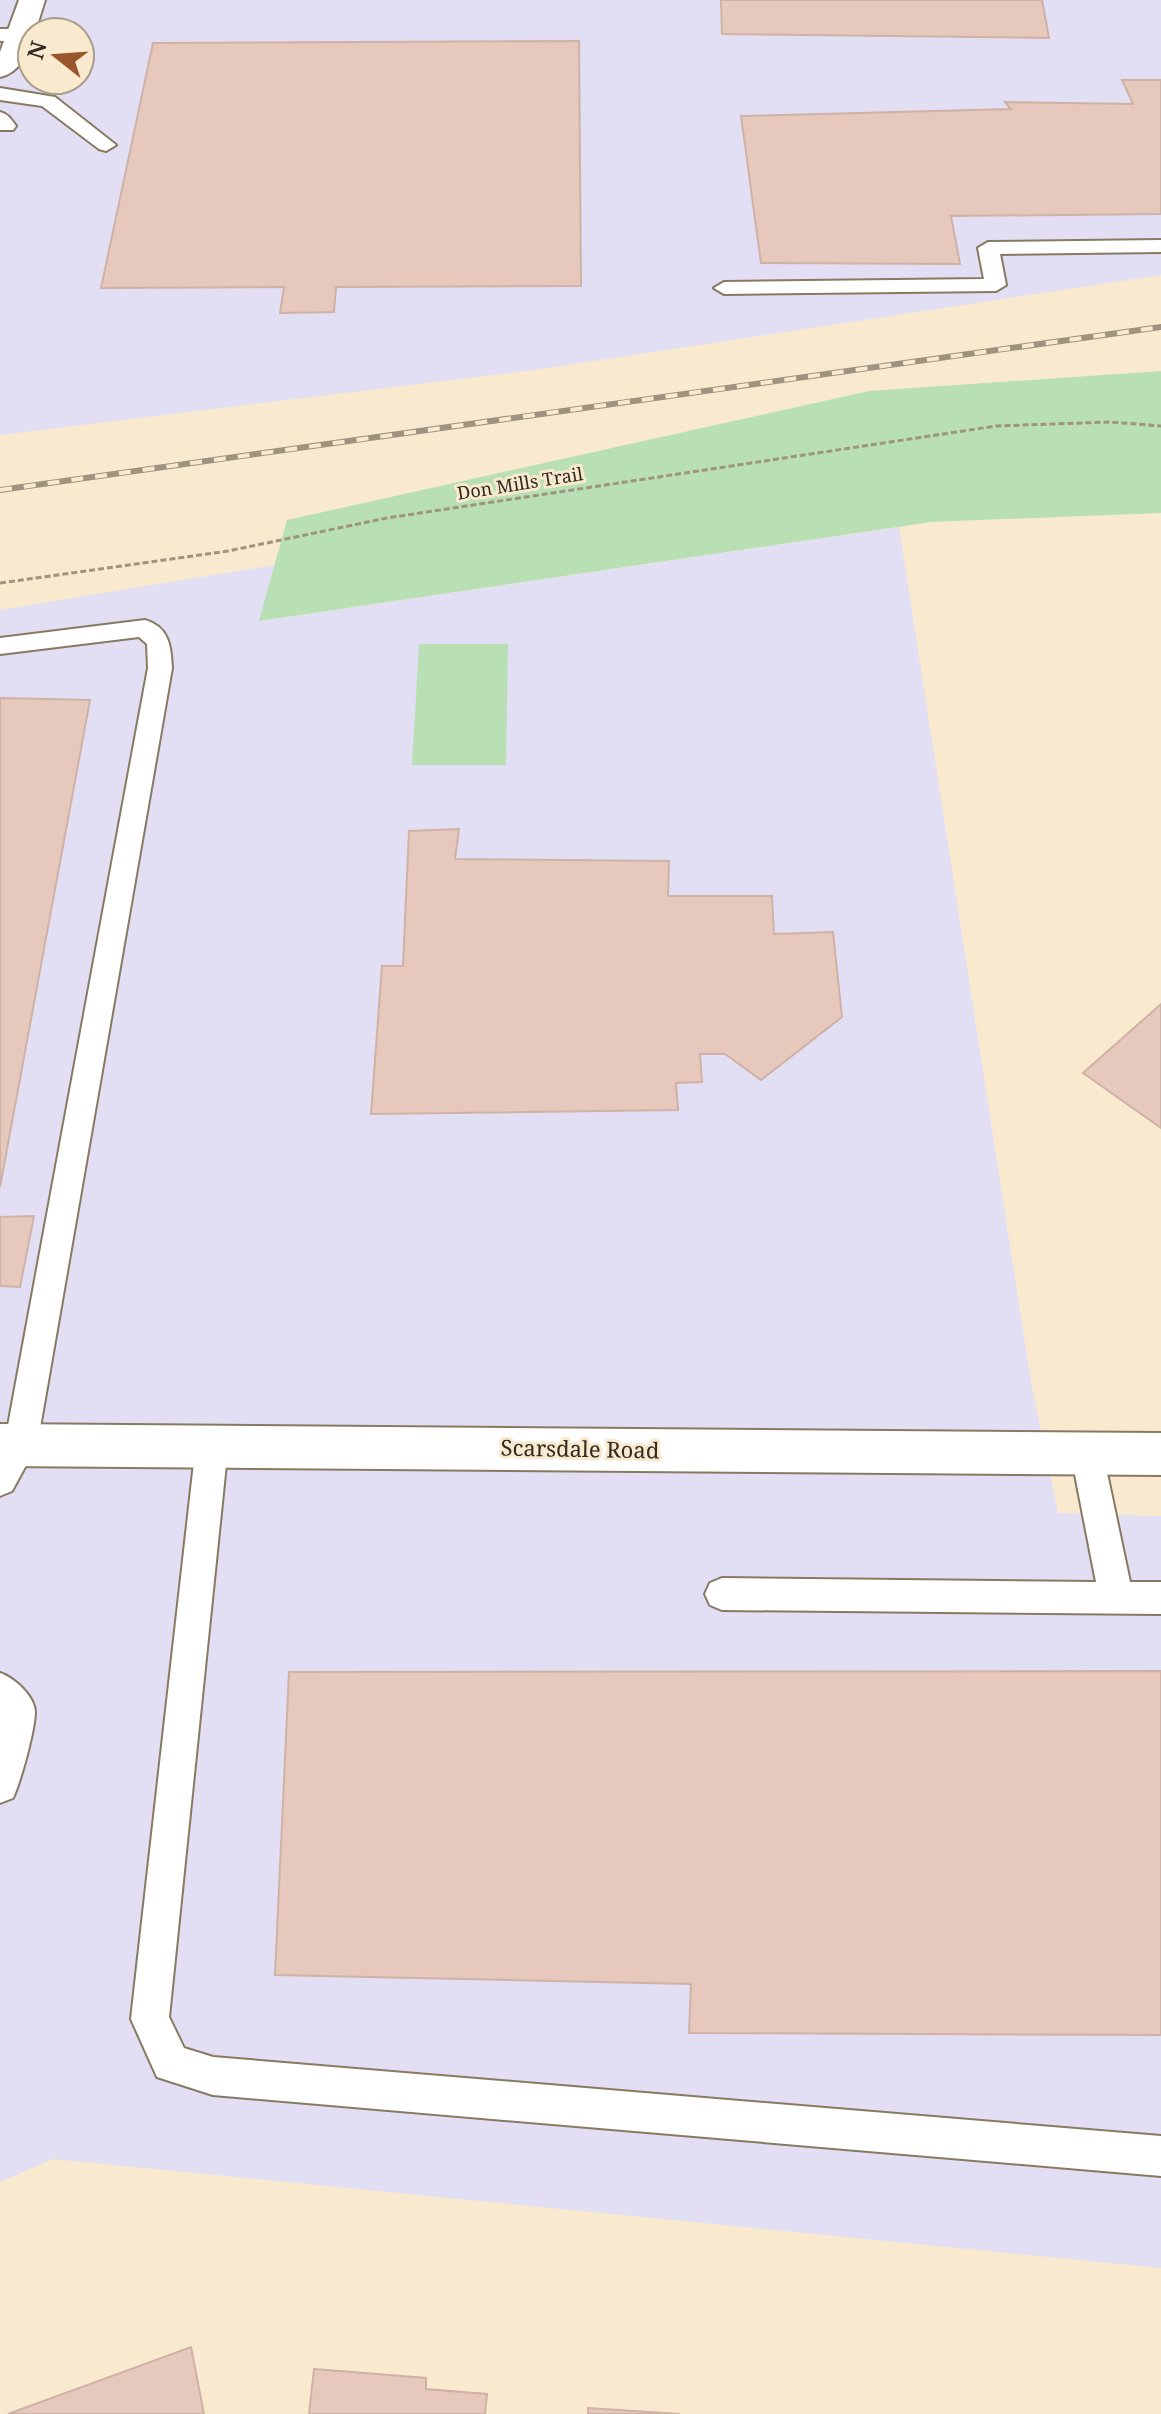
<svg xmlns="http://www.w3.org/2000/svg" width="1161" height="2414" viewBox="0 0 1161 2414" font-family="'Noto Serif',serif">
<style>
.industrial{fill:#e2def4;fill-rule:evenodd}
.green{fill:#b8e0b4}
.building{fill:#e7c8bc;stroke:#cfb2a5;stroke-width:2}
.lines{fill:none;stroke-linecap:round;stroke-linejoin:round}
.lane-casing{stroke:#877a62;stroke-width:4}
.street-casing{stroke:#877a62;stroke-width:4}
.path{stroke:#9f9480;stroke-width:3;stroke-dasharray:6 3;stroke-linecap:butt}
.lane{fill:#fff;fill-rule:evenodd}
.street{fill:#fff;fill-rule:evenodd}
.rail-casing{stroke:#9e937f;stroke-width:6}
.rail{stroke:#f9eacf;stroke-width:4;stroke-dasharray:12;stroke-linecap:butt}
.labels{text-anchor:middle;stroke-width:6;stroke-linejoin:round;paint-order:stroke}
.far-street-label{font-size:18px;fill:#302a20;stroke:#f9eacf}
.street-label{font-size:22px;fill:#302a20;stroke:#f9eacf}
</style>
<rect width="100%" height="100%" fill="#f9eacf"/>
<g class="industrial">
<path d="M0,0H1161V275L534,370L0,435ZM32,32H80V80H32Z"/>
<polygon points="899,527 1031,1382 1058,1513 1161,1516 1161,2268 53,2159 0,2182 0,610 275,565 260,621"/>
</g>
<g class="green">
<polygon points="1161,371 1161,513 931,522 259,621 287,520 869,391"/>
<polygon points="419,644 508,644 506,765 412,765"/>
</g>
<g class="building">
<polygon points="721,0 1042,0 1049,38 722,34"/>
<polygon points="579,41 581,286 336,287 334,312 280,313 284,287 101,288 153,43"/>
<polygon points="1122,80 1161,80 1161,214 951,216 960,264 761,263 741,116 1011,109 1005,102 1133,104"/>
<polygon points="0,698 90,700 0,1187"/>
<polygon points="459,829 455,859 669,861 668,896 772,896 774,934 833,932 842,1017 761,1080 725,1054 700,1054 702,1082 676,1083 678,1110 371,1114 382,966 403,966 409,831"/>
<polygon points="1161,1004 1161,1128 1083,1073"/>
<polygon points="34,1216 20,1287 0,1286 0,1217"/>
<polygon points="1161,1671 1161,2035 689,2033 691,1984 275,1975 289,1672"/>
<polygon points="191,2347 204,2414 8,2414"/>
<polygon points="314,2369 426,2378 426,2389 487,2394 485,2414 309,2414"/>
<polygon points="588,2408 680,2414 588,2414"/>
</g>
<g class="lines">
<g class="lane-casing">
<g id="lane">
<polygon points="0,29 21,29 30,35 21,41 0,41"/>
<polygon points="0,88 55,97 116,145 106,151 99,149 42,106 0,100"/>
<path d="M0,112C8,114 11,119 16,126L13,130H0Z"/>
<polygon points="1161,240 1161,252 1000,254 1006,285 996,291 724,294 714,288 724,282 984,279 978,248 988,242"/>
<path d="M145,620C169,627 171,646 172,668L37,1445L12,1491L0,1496V1451L5,1442L148,668L147,644L139,637L0,654V638Z"/>
<polygon points="212,1431 223,1435 228,1445 169,2017 184,2048 213,2057 1161,2136 1161,2176 213,2095 157,2077 131,2019 196,1445 201,1435"/>
<polygon points="1087,1440 1098,1444 1103,1454 1130,1582 1161,1582 1161,1614 722,1610 710,1605 705,1594 710,1583 722,1578 1096,1582 1071,1454 1076,1444"/>
<path d="M0,1673C14,1678 35,1696 35,1713C34,1733 21,1780 13,1798L0,1803Z"/>
</g>
</g>
<g class="street-casing">
<g id="street">
<path d="M19,0H45L35,32H32C32,51 19,73 0,77V52Z"/>
<polygon points="0,1424 1161,1433 1161,1475 0,1466"/>
</g>
</g>
<polyline class="path" points="0,583 228,551 387,518 996,426 1110,422 1161,426"/>
<use href="#lane" class="lane"/>
<use href="#street" class="street"/>
<g class="rail-casing">
<polyline id="rail" points="0,490 1161,327"/>
</g>
<use href="#rail" class="rail"/>
</g>
<g class="labels">
<g class="far-street-label">
<text transform="translate(520 484) rotate(-9)" y="6">Don Mills Trail</text>
</g>
<g class="street-label">
<text transform="translate(580 1449) rotate(1)" y="8">Scarsdale Road</text>
</g>
</g>
<g transform="translate(56 56) rotate(287)"><circle r="38" fill="#f9eacf" stroke="#a99d89" stroke-width="2"/>
<path d="M0-6L14 30L0 20L-14 30Z" fill="#9b552b"/>
<text y="-12" font-size="22" font-weight="bold" text-anchor="middle" fill="#302a20">N</text>
</g>
</svg>
